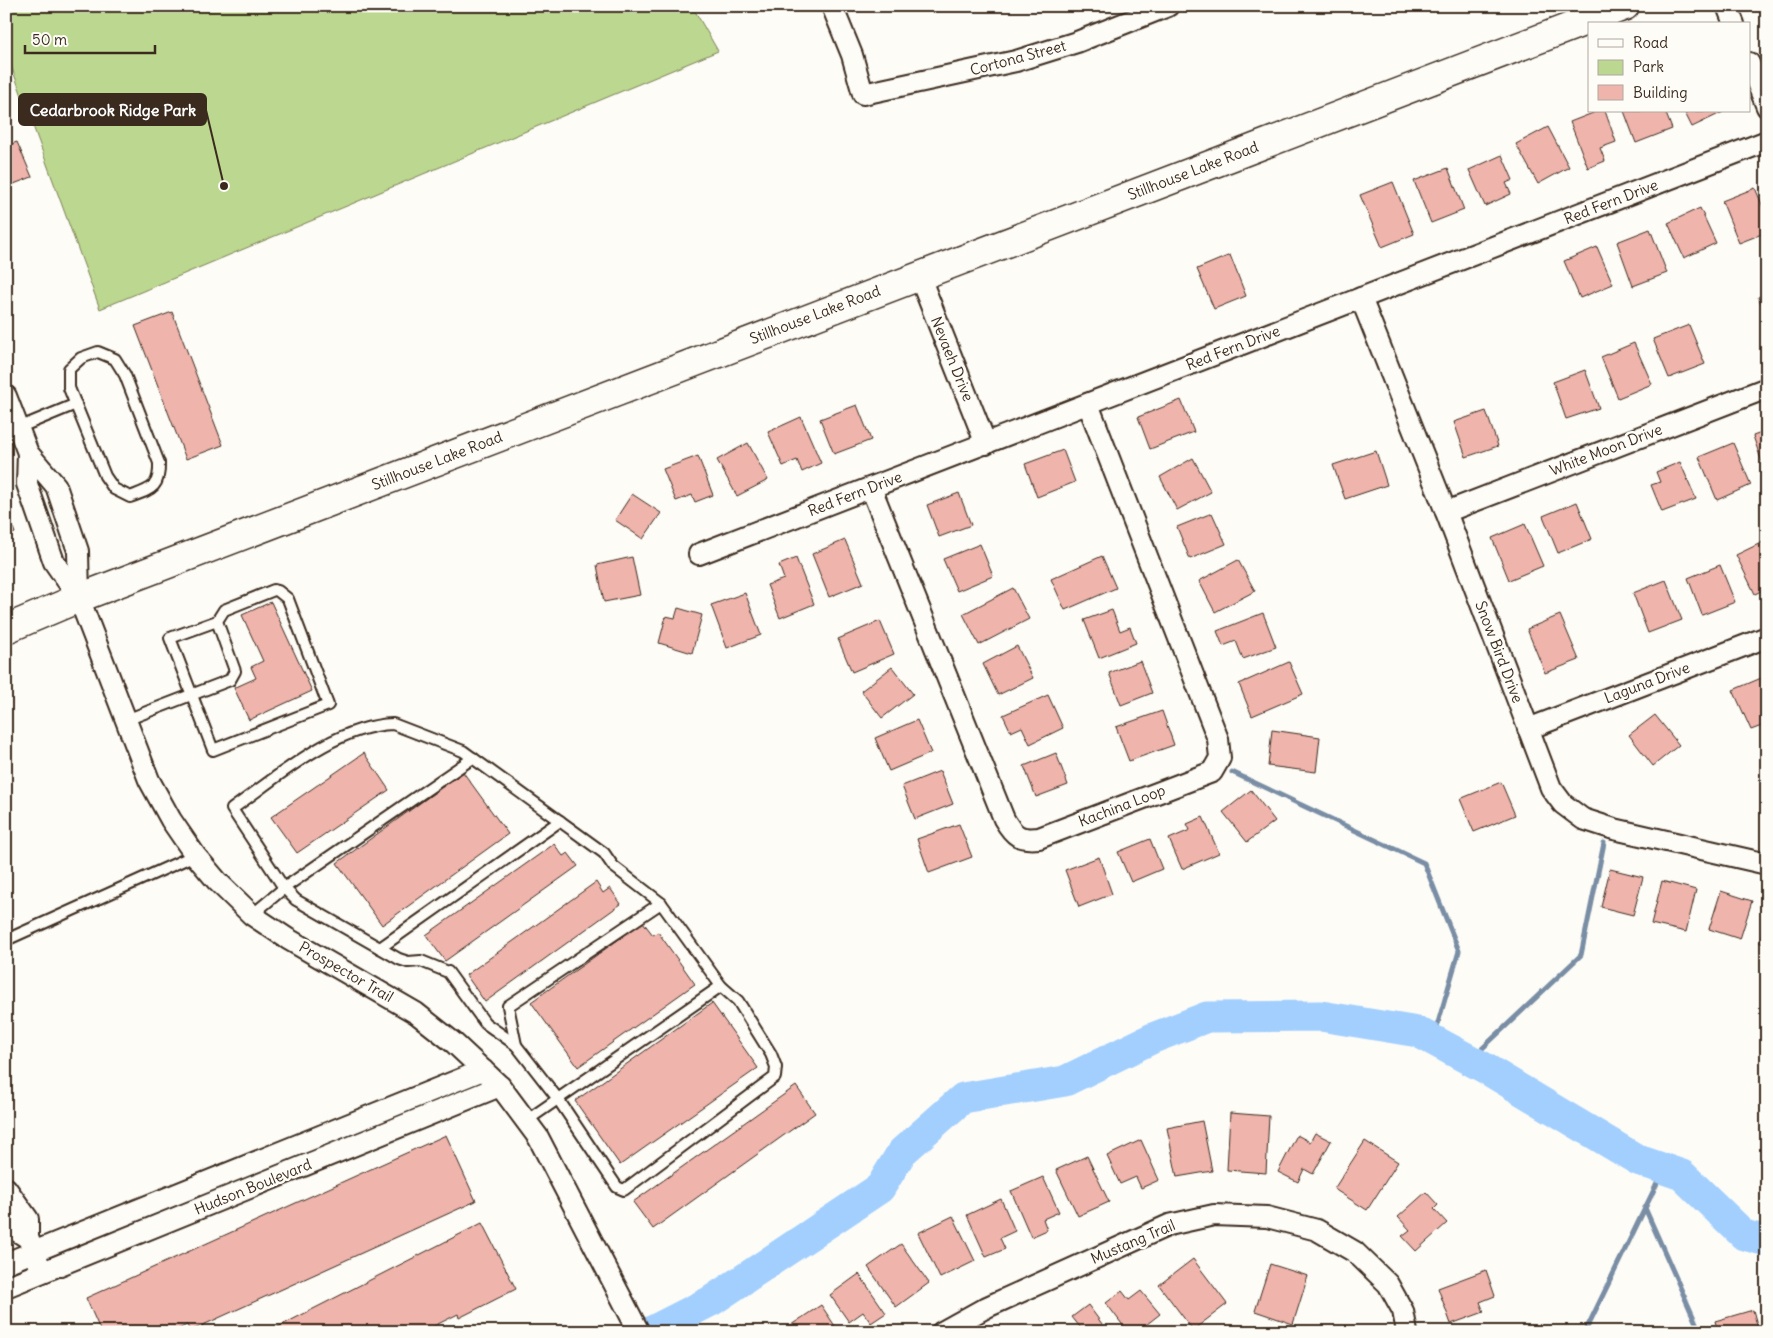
<svg xmlns="http://www.w3.org/2000/svg" width="1773" height="1338" viewBox="0 0 1773 1338" font-family="Delius,sans-serif">
<style>
.green{fill:#bcd78f;stroke:#7c8056}
.lines{fill:none;stroke-linecap:round;stroke-linejoin:round}
.stream{stroke:#798da4;stroke-width:5}
.river{stroke:#a2cffd;stroke-width:31}
.building{fill:#efb4ab;stroke:#3b2a1e}
.lane-casing{stroke:#3b2a1e;stroke-width:14}
.street-casing{stroke:#3b2a1e;stroke-width:24}
.secondary-casing{stroke:#3b2a1e;stroke-width:31}
.lane{stroke:#fdfcf7;stroke-width:10}
.street{stroke:#fdfcf7;stroke-width:20}
.secondary{stroke:#fdfcf7;stroke-width:28}
.labels{text-anchor:middle;stroke-width:5;stroke-linejoin:round;paint-order:stroke}
.street-label{font-size:15px;fill:#3b2a1e;stroke:#fdfcf7}
.leader{fill:none;stroke:#3b2a1e;stroke-width:2}
.callout-dot{fill:#3b2a1e;stroke:#fdfcf7;stroke-width:2}
.callout{fill:#3b2a1e;stroke:#3b2a1e;stroke-width:2}
.callout-label{font-size:16px;text-anchor:middle;font-weight:bold;fill:#fff}
</style>
<rect width="100%" height="100%" fill="#fdfcf7"/>
<filter id="ink" filterUnits="userSpaceOnUse"><feTurbulence type="fractalNoise" baseFrequency=".02" numOctaves="2"/><feDisplacementMap in="SourceGraphic" scale="10" xChannelSelector="R" yChannelSelector="G"/><feConvolveMatrix kernelMatrix="1 2 1 2 8 2 1 2 1" color-interpolation-filters="sRGB"/></filter>
<g filter="url(#ink)">
<polygon class="green" points="6,6 692,6 718,51 100,309 10,63 6,64"/>
<g class="lines">
<g class="stream">
<polyline points="1232,772 1424,863 1459,951 1433,1040"/>
<polyline points="1470,1060 1581,955 1604,843"/>
<polyline points="1645,1208 1700,1332"/>
<polyline points="1585,1332 1664,1169"/>
</g>
<polyline class="river" points="650,1332 711,1301 880,1188 902,1152 963,1098 1065,1081 1153,1038 1207,1017 1321,1016 1418,1032 1483,1067 1638,1160 1682,1175 1744,1235 1767,1241"/>
</g>
<g class="building">
<polygon points="1598,111 1605,111 1616,142 1600,148 1605,161 1588,168 1570,122"/>
<polygon points="1624,111 1665,111 1672,129 1636,143"/>
<polygon points="1684,111 1723,111 1723,112 1692,127"/>
<polygon points="1548,127 1569,167 1538,184 1516,144"/>
<polygon points="17,142 32,177 6,187 6,146"/>
<polygon points="1502,155 1513,180 1506,183 1511,194 1485,206 1469,170"/>
<polygon points="1448,168 1464,210 1431,223 1414,181"/>
<polygon points="1393,182 1414,234 1382,247 1360,195"/>
<polygon points="1755,188 1767,216 1767,232 1739,243 1722,201"/>
<polygon points="1700,208 1716,243 1684,258 1668,223"/>
<polygon points="1650,229 1667,273 1633,286 1617,242"/>
<polygon points="1597,247 1613,284 1580,298 1564,261"/>
<polygon points="1230,255 1246,296 1214,309 1197,269"/>
<polygon points="1767,293 1767,316 1758,297"/>
<polygon points="172,312 223,445 186,459 135,326"/>
<polygon points="1689,325 1705,364 1669,378 1653,339"/>
<polygon points="1634,343 1652,384 1618,398 1601,357"/>
<polygon points="1585,370 1599,408 1566,419 1553,382"/>
<polygon points="1181,400 1194,432 1150,449 1138,417"/>
<polygon points="857,405 871,440 834,454 820,419"/>
<polygon points="1486,411 1498,446 1466,457 1454,422"/>
<polygon points="801,417 821,463 802,472 797,460 783,466 768,432"/>
<polygon points="1767,431 1767,468 1764,468 1753,436"/>
<polygon points="748,443 768,480 737,496 717,460"/>
<polygon points="1733,443 1751,485 1717,500 1699,457"/>
<polygon points="1063,450 1075,482 1037,497 1025,464"/>
<polygon points="1376,451 1387,485 1345,499 1333,465"/>
<polygon points="698,456 713,495 695,502 692,495 676,501 663,469"/>
<polygon points="1193,458 1211,492 1177,510 1160,477"/>
<polygon points="1680,462 1696,499 1662,512 1651,485 1660,482 1656,472"/>
<polygon points="959,493 971,525 939,537 927,505"/>
<polygon points="632,494 661,513 643,539 615,520"/>
<polygon points="1577,502 1592,539 1558,553 1543,516"/>
<polygon points="6,509 15,533 6,536"/>
<polygon points="1212,513 1226,544 1190,559 1177,527"/>
<polygon points="1525,524 1543,566 1509,580 1492,538"/>
<polygon points="845,540 863,583 829,597 812,554"/>
<polygon points="1767,540 1767,588 1755,594 1736,555"/>
<polygon points="980,544 993,576 957,591 943,559"/>
<polygon points="1102,556 1116,588 1065,610 1051,579"/>
<polygon points="632,557 640,595 604,602 597,565"/>
<polygon points="796,558 814,604 780,618 767,585 784,579 779,565"/>
<polygon points="1238,560 1255,591 1215,612 1199,581"/>
<polygon points="1720,565 1735,602 1702,615 1688,578"/>
<polygon points="1666,580 1682,620 1648,633 1633,593"/>
<polygon points="1013,588 1029,619 979,645 963,614"/>
<polygon points="745,593 761,635 727,648 711,605"/>
<polygon points="271,602 312,691 249,720 234,688 256,678 251,667 263,661 242,615"/>
<polygon points="678,608 702,615 692,653 659,643 666,616 675,618"/>
<polygon points="1112,610 1120,631 1130,627 1136,643 1099,658 1084,620"/>
<polygon points="1263,613 1276,647 1243,659 1236,641 1223,646 1217,631"/>
<polygon points="1560,615 1579,660 1545,673 1527,629"/>
<polygon points="880,621 894,654 852,672 838,639"/>
<polygon points="1017,646 1033,678 998,695 983,664"/>
<polygon points="1140,661 1152,693 1121,705 1109,673"/>
<polygon points="1289,662 1303,694 1252,716 1239,684"/>
<polygon points="892,667 913,694 882,718 861,691"/>
<polygon points="1766,676 1767,724 1751,730 1733,690"/>
<polygon points="1048,695 1063,728 1030,744 1022,727 1011,732 1003,715"/>
<polygon points="1162,711 1174,745 1129,761 1116,727"/>
<polygon points="1655,715 1679,745 1653,766 1629,735"/>
<polygon points="917,720 931,753 889,771 875,738"/>
<polygon points="1272,730 1320,737 1316,772 1268,766"/>
<polygon points="364,753 389,790 297,853 271,817"/>
<polygon points="1056,753 1068,785 1036,797 1024,766"/>
<polygon points="940,771 953,804 915,819 902,786"/>
<polygon points="463,772 508,834 382,925 337,863"/>
<polygon points="1501,782 1515,815 1474,832 1460,799"/>
<polygon points="1251,790 1275,821 1247,842 1223,812"/>
<polygon points="1203,817 1219,853 1182,869 1169,839 1190,830 1187,824"/>
<polygon points="959,824 972,857 929,873 917,839"/>
<polygon points="1150,839 1162,869 1131,882 1118,852"/>
<polygon points="554,844 563,856 568,853 578,866 445,961 426,935"/>
<polygon points="1099,857 1112,894 1079,907 1065,870"/>
<polygon points="1610,869 1643,877 1633,915 1601,907"/>
<polygon points="1662,881 1696,890 1686,932 1651,924"/>
<polygon points="596,882 603,893 610,888 621,904 485,1002 466,975"/>
<polygon points="1721,891 1752,901 1740,939 1709,929"/>
<polygon points="1767,907 1767,944 1760,943"/>
<polygon points="643,922 653,935 658,932 695,984 578,1067 531,1002"/>
<polygon points="712,1003 758,1068 620,1165 575,1101"/>
<polygon points="796,1086 815,1113 653,1229 633,1202"/>
<polygon points="1230,1113 1269,1116 1266,1173 1227,1170"/>
<polygon points="1202,1121 1212,1171 1177,1177 1167,1128"/>
<polygon points="1315,1133 1331,1141 1313,1174 1304,1169 1298,1182 1278,1172 1297,1135 1310,1142"/>
<polygon points="446,1135 476,1201 190,1331 187,1325 172,1332 101,1332 86,1298"/>
<polygon points="1141,1140 1159,1180 1141,1188 1136,1177 1120,1184 1107,1156"/>
<polygon points="1365,1141 1398,1162 1367,1210 1334,1189"/>
<polygon points="1087,1156 1109,1202 1078,1216 1056,1170"/>
<polygon points="1043,1177 1059,1212 1043,1219 1047,1230 1031,1237 1011,1191"/>
<polygon points="1426,1192 1438,1205 1434,1209 1447,1223 1416,1251 1402,1236 1410,1230 1398,1217"/>
<polygon points="1001,1199 1015,1231 1000,1238 1005,1249 986,1257 967,1215"/>
<polygon points="953,1216 975,1261 940,1278 918,1233"/>
<polygon points="482,1223 516,1289 459,1318 458,1314 422,1332 268,1332"/>
<polygon points="901,1244 929,1283 896,1307 868,1267"/>
<polygon points="1193,1259 1227,1304 1193,1330 1159,1285"/>
<polygon points="1270,1264 1308,1276 1293,1324 1255,1311"/>
<polygon points="1486,1270 1495,1296 1480,1302 1484,1312 1451,1324 1438,1288"/>
<polygon points="859,1274 886,1313 871,1323 863,1312 849,1322 830,1295"/>
<polygon points="1122,1291 1129,1300 1141,1291 1160,1314 1137,1332 1128,1332 1106,1303"/>
<polygon points="821,1305 839,1332 796,1332 791,1325"/>
<polygon points="1088,1305 1108,1332 1084,1332 1072,1317"/>
<polygon points="1753,1310 1759,1332 1718,1332 1715,1321"/>
</g>
<g class="lines">
<g class="lane-casing">
<g id="lane">
<path d="M98,352L115,359L125,375L159,463C160,488 151,489 130,497L114,489L105,476L69,388V369L81,358Z"/>
<polyline points="18,428 76,404"/>
<polyline points="126,720 230,680 235,671 217,621 224,610 274,590 278,591 288,599 328,705 213,750 170,638 217,621"/>
<path d="M393,724L463,751L604,853L613,866L661,903L721,986L738,1001L771,1054L776,1067L775,1077L624,1190L617,1187L558,1099L516,1045L485,1023L448,972L421,961L408,962L399,959L296,900L284,888L232,809C279,776 334,726 393,724Z"/>
<polyline points="252,915 284,888 473,758"/>
<polyline points="6,940 195,855"/>
<polyline points="380,948 560,821"/>
<polyline points="516,1045 508,1006 661,903"/>
<polyline points="526,1121 721,986"/>
</g>
</g>
<g class="street-casing">
<g id="street">
<polyline points="832,6 852,55 863,94 1016,61 1077,42 1168,6"/>
<polyline points="1727,6 1734,24"/>
<polyline points="1749,63 1767,107"/>
<polyline points="919,275 986,444"/>
<polyline points="1361,298 1446,512 1551,788 1563,804 1583,819 1614,829 1767,864"/>
<polyline points="6,396 28,453 56,486 78,551 79,598"/>
<polyline points="28,453 27,484 54,562 79,598 149,780 171,820 195,855 217,881 252,915 288,939 416,1013 454,1043 500,1086 538,1137 639,1332"/>
<path d="M871,488L1004,819C1014,836 1019,840 1039,838L1212,772L1220,758L1218,739L1088,404"/>
<polyline points="1446,512 1767,388"/>
<polyline points="699,554 1767,141"/>
<polyline points="1528,729 1767,637"/>
<polyline points="6,1188 28,1219 28,1238 39,1264"/>
<polyline points="6,1220 12,1228 28,1238"/>
<polyline points="6,1263 483,1070"/>
<polyline points="6,1287 500,1086"/>
<polyline points="942,1332 987,1307 1169,1225 1214,1215 1267,1217 1317,1230 1355,1252 1388,1284 1403,1311 1407,1332"/>
</g>
</g>
<g class="secondary-casing">
<polyline id="secondary" points="6,629 79,598 1625,6"/>
</g>
<use href="#lane" class="lane"/>
<use href="#street" class="street"/>
<use href="#secondary" class="secondary"/>
</g>
</g>
<g class="labels">
<g class="street-label">
<text transform="translate(1018 58) rotate(-15)" y="5">Cortona Street</text>
<text transform="translate(1193 171) rotate(-21)" y="5">Stillhouse Lake Road</text>
<text transform="translate(1611 202) rotate(-21)" y="5">Red Fern Drive</text>
<text transform="translate(815 315) rotate(-21)" y="5">Stillhouse Lake Road</text>
<text transform="translate(1233 348) rotate(-21)" y="5">Red Fern Drive</text>
<text transform="translate(952 359) rotate(68)" y="5">Nevaeh Drive</text>
<text transform="translate(1606 450) rotate(-21)" y="5">White Moon Drive</text>
<text transform="translate(437 461) rotate(-21)" y="5">Stillhouse Lake Road</text>
<text transform="translate(855 494) rotate(-21)" y="5">Red Fern Drive</text>
<text transform="translate(1499 652) rotate(69)" y="5">Snow Bird Drive</text>
<text transform="translate(1647 683) rotate(-21)" y="5">Laguna Drive</text>
<text transform="translate(1122 806) rotate(-21)" y="5">Kachina Loop</text>
<text transform="translate(346 972) rotate(30)" y="5">Prospector Trail</text>
<text transform="translate(253 1187) rotate(-22)" y="5">Hudson Boulevard</text>
<text transform="translate(1133 1242) rotate(-23)" y="5">Mustang Trail</text>
</g>
</g>
<path class="leader" d="M224 186L206 110"/>
<circle class="callout-dot" cx="224" cy="186" r="5"/>
<rect class="callout" x="19" y="94" width="187" height="31" rx="5"/>
<g class="callout-label">
<text x="113" y="116">Cedarbrook Ridge Park</text>
</g>
<rect width="1773" height="1338" fill="none" stroke="#fdfcf7" stroke-width="25"/>
<rect x="12" y="12" width="1748" height="1313" fill="none" stroke="#3b2a1e" stroke-width="2" filter="url(#ink)"/>
<rect x="1588" y="22" width="162" height="90" fill="#fdfcf7" stroke="#afa8a0"/>
<rect x="1598" y="39" width="25" height="8" fill="#fdfcf7" stroke="#afa8a0"/>
<text x="1633" y="48" font-size="15" fill="#3b2a1e">Road</text>
<rect x="1598" y="60" width="25" height="15" fill="#bcd78f" stroke="#afa8a0"/>
<text x="1633" y="72" font-size="15" fill="#3b2a1e">Park</text>
<rect x="1598" y="85" width="25" height="15" fill="#efb4ab" stroke="#afa8a0"/>
<text x="1633" y="98" font-size="15" fill="#3b2a1e">Building</text>
<path d="M25 45v8h130v-8" fill="none" stroke="#3b2a1e" stroke-width="2.5"/>
<text x="32" y="45" font-size="15" fill="#3b2a1e" stroke="#fdfcf7" stroke-width="4" paint-order="stroke">50 m</text>
</svg>
